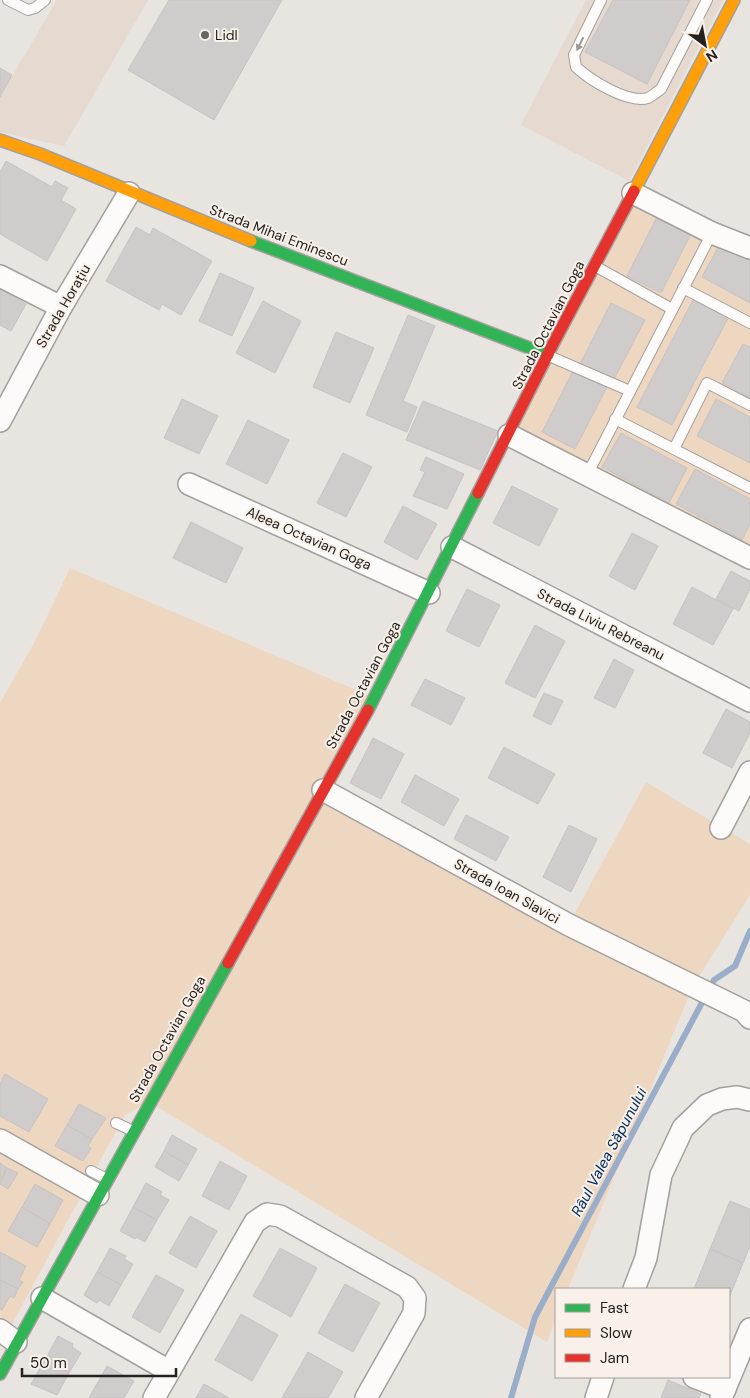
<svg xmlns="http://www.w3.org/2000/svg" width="750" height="1398" viewBox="0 0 750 1398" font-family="'DM Sans',sans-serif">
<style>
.commercial{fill:#e6d9cf}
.green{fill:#eed7c0}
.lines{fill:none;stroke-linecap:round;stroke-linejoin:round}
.stream{stroke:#9aaeca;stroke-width:6}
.building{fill:#d0cccb;stroke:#c7c3c2}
.lane-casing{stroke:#a3a09d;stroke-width:12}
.street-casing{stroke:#a3a09d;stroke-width:24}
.fast-casing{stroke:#a3a09d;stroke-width:14}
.slow-casing{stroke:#a3a09d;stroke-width:14}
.jam-casing{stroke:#a3a09d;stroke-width:14}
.lane{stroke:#fcfbfa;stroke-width:10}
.street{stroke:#fcfbfa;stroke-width:21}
.fast{stroke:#30b455;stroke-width:11}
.slow{stroke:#ff9f0a;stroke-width:11}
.jam{stroke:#e5322d;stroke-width:11}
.oneway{fill:#9b9997}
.poi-dot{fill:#696562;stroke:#f9f1e9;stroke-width:2}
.labels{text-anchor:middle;stroke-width:4;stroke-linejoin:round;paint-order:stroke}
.poi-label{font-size:14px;fill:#24211e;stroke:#f9f1e9;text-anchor:start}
.street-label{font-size:14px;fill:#24211e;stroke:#f9f1e9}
.water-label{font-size:15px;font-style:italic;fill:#012e60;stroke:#f9f1e9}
</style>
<rect width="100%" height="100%" fill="#e8e4e0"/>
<g class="commercial">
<polygon points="57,0 148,0 64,146 0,132 0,97"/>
<polygon points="586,0 723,0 629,181 521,125"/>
</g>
<g class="green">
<polygon points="638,184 719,224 750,235 750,558 509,435"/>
<polygon points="70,568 375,698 323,790 569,924 646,782 750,844 750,895 693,986 568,1289 556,1289 556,1319 547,1342 149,1102 125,1115 6,1335 0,1330 0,703 35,641"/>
</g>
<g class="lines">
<polyline class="stream" points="511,1398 535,1317 714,980 735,966 750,931"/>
</g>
<g class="building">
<polygon points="169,0 282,0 214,120 128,70"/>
<polygon points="613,0 690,0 647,84 585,52"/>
<polygon points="0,68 12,75 0,97"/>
<polygon points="6,161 52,187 55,181 68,188 61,200 76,209 47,261 0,234 0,172"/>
<polygon points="658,215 692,232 661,293 627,276"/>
<polygon points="136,227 150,235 153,228 212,261 181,315 162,304 159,310 106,281"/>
<polygon points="721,242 750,258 750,303 702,277"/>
<polygon points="220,273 254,288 232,336 199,321"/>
<polygon points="0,289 26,304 11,331 0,325"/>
<polygon points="693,300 728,318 672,425 637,407"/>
<polygon points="263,301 301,321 275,373 236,353"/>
<polygon points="611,303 645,320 613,381 580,364"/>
<polygon points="408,315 435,326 403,401 417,407 407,432 366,415"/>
<polygon points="336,332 374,348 350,403 313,387"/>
<polygon points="743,344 750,347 750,398 722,383"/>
<polygon points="573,371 607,387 575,449 542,432"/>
<polygon points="182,399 218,416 199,454 164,438"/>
<polygon points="716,399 750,417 750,463 697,436"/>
<polygon points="423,401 498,431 480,470 406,440"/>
<polygon points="248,420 289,440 267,484 226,464"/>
<polygon points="621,433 687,468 669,503 602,467"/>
<polygon points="343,453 372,467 346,517 317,503"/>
<polygon points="426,457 464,474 447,509 413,496 425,472 420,470"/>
<polygon points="695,469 750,499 750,524 742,540 676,504"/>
<polygon points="512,486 558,509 539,546 493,523"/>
<polygon points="403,506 437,524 417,560 384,542"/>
<polygon points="191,522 243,548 226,583 173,558"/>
<polygon points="632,533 658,546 635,590 609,576"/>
<polygon points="731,571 750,581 750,589 739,611 716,599"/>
<polygon points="692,587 733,609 713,645 673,624"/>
<polygon points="467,589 500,605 479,647 446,631"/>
<polygon points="535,625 565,641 535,698 505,683"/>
<polygon points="614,659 634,670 615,708 594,698"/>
<polygon points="425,679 465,698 451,725 411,705"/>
<polygon points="544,693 563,701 551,725 533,716"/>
<polygon points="726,709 750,722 750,733 732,768 703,753"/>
<polygon points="373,738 404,754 381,799 350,783"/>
<polygon points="504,747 555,774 538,804 488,778"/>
<polygon points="415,775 459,799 444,826 401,802"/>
<polygon points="466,815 509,837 496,861 454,839"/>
<polygon points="569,825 597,839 571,892 543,877"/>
<polygon points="5,1074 48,1099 29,1132 0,1116 0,1084"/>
<polygon points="79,1104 106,1118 92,1139 67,1125"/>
<polygon points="67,1125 92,1139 88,1146 91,1148 83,1161 55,1146"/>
<polygon points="172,1135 197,1149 188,1165 164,1151"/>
<polygon points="164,1151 188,1165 179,1181 155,1167"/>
<polygon points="220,1161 247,1176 229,1210 202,1196"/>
<polygon points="0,1163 7,1168 0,1181"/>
<polygon points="7,1168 18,1173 8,1189 0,1184"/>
<polygon points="146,1183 162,1192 160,1195 169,1200 157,1220 133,1207"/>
<polygon points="35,1184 63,1200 50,1224 22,1207"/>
<polygon points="730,1201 750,1209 750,1246 743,1263 710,1249"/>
<polygon points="22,1207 50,1224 37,1247 8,1231"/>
<polygon points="133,1207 157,1220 145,1242 136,1237 135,1239 120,1231"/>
<polygon points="190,1216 217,1231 196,1268 169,1253"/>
<polygon points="110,1248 126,1256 124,1259 133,1264 121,1285 97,1272"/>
<polygon points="280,1248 317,1268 291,1317 253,1296"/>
<polygon points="710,1249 743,1263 729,1298 729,1289 694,1289"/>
<polygon points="0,1252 26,1266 19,1280 23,1282 18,1289 0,1280"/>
<polygon points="97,1272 121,1285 109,1306 99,1300 97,1303 84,1295"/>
<polygon points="156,1275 184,1290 160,1333 132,1317"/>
<polygon points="0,1280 18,1289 14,1298 10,1296 2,1310 0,1309"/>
<polygon points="345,1284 380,1303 353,1352 318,1333"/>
<polygon points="241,1314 278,1335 252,1381 215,1360"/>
<polygon points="58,1336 73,1344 72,1347 81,1353 69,1373 45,1360"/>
<polygon points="308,1352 343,1372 328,1398 282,1398"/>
<polygon points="45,1360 69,1373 57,1395 31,1384"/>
<polygon points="107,1366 134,1381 124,1398 89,1398"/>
<polygon points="668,1380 701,1394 699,1398 661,1398"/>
<polygon points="204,1384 229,1398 196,1398"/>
</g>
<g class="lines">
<g class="lane-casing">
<g id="lane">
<polyline points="8,0 28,10 35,8 45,0"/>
<path d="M601,0L574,55L576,67C590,80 628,104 648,98C652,96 657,92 661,89L707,0"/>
<polyline points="595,266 672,309"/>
<polyline points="683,288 750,323"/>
<polyline points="549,356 630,391"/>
<polyline points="615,419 750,488"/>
<polyline points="674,449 707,383 750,405"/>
<polyline points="587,475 712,233"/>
<polyline points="116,1123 133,1131"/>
<polyline points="91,1171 107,1179"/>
</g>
</g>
<g class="street-casing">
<g id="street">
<polyline points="633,193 712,233 750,248"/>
<polyline points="0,276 61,307"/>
<polyline points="0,421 61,307 129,193"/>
<polyline points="509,435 750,558"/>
<polyline points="189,484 429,593"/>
<polyline points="452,547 750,701"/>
<polyline points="323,790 569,925 744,1011 750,1018"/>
<polyline points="721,828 750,772"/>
<polyline points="0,1140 98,1195"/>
<polyline points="634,1289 646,1258 661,1175 683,1128 707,1105 722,1099 737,1097 750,1100"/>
<polyline points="42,1298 169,1371"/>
<polyline points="0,1330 16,1342"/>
<polyline points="694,1377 725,1389"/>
<polyline points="154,1398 255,1222 267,1214 280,1216 407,1287 415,1298 414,1313 366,1398"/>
<polyline points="596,1398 603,1377"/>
<polyline points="721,1398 750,1329"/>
</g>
</g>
<g class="fast-casing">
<g id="fast">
<polyline points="251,241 548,355"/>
<polyline points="368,710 478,493"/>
<polyline points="0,1374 228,963"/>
</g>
</g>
<g class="slow-casing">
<g id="slow">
<polyline points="0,140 40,154 251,241"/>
<polyline points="634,191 734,0"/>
</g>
</g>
<g class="jam-casing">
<g id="jam">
<polyline points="478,493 554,342 634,191"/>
<polyline points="228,963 368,710"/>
</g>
</g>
<use href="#lane" class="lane"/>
<use href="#street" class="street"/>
<use href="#fast" class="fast"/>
<use href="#slow" class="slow"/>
<use href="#jam" class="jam"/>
</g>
<defs><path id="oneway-solid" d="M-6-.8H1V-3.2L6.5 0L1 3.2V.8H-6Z" transform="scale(1.25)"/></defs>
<use class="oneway" href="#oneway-solid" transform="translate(580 44) rotate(116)"/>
<circle class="poi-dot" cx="205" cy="35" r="5"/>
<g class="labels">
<g class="poi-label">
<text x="215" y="40">Lidl</text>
</g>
<g class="street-label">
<text transform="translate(279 235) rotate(21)" y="5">Strada Mihai Eminescu</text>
<text transform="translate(63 306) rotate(-60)" y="5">Strada Horațiu</text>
<text transform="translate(548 325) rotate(-63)" y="5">Strada Octavian Goga</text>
<text transform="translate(309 538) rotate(24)" y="5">Aleea Octavian Goga</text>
<text transform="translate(601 624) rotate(27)" y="5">Strada Liviu Rebreanu</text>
<text transform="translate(363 685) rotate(-62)" y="5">Strada Octavian Goga</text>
<text transform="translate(507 891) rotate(29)" y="5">Strada Ioan Slavici</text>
<text transform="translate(167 1039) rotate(-61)" y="5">Strada Octavian Goga</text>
</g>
<g class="water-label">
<text transform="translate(609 1152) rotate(-62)" y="5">Râul Valea Săpunului</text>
</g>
</g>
<rect x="555" y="1288" width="175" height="90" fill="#f9f1e9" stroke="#a49e98"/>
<rect x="565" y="1304" width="25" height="8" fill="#30b455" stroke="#a49e98"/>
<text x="600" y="1313" font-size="15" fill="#24211e">Fast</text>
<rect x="565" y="1329" width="25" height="8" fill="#ff9f0a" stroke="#a49e98"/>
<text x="600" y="1338" font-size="15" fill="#24211e">Slow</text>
<rect x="565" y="1354" width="25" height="8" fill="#e5322d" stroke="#a49e98"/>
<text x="600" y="1363" font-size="15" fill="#24211e">Jam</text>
<g transform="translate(705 45) rotate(148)" stroke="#f9f1e9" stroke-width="4" paint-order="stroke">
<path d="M0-4L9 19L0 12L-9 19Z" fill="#24211e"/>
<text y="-8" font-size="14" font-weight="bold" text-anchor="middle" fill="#24211e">N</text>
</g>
<path d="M22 1368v8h154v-8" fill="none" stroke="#24211e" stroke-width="2.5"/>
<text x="30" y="1368" font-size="15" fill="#24211e" stroke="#f9f1e9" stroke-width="4" paint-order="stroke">50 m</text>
</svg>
